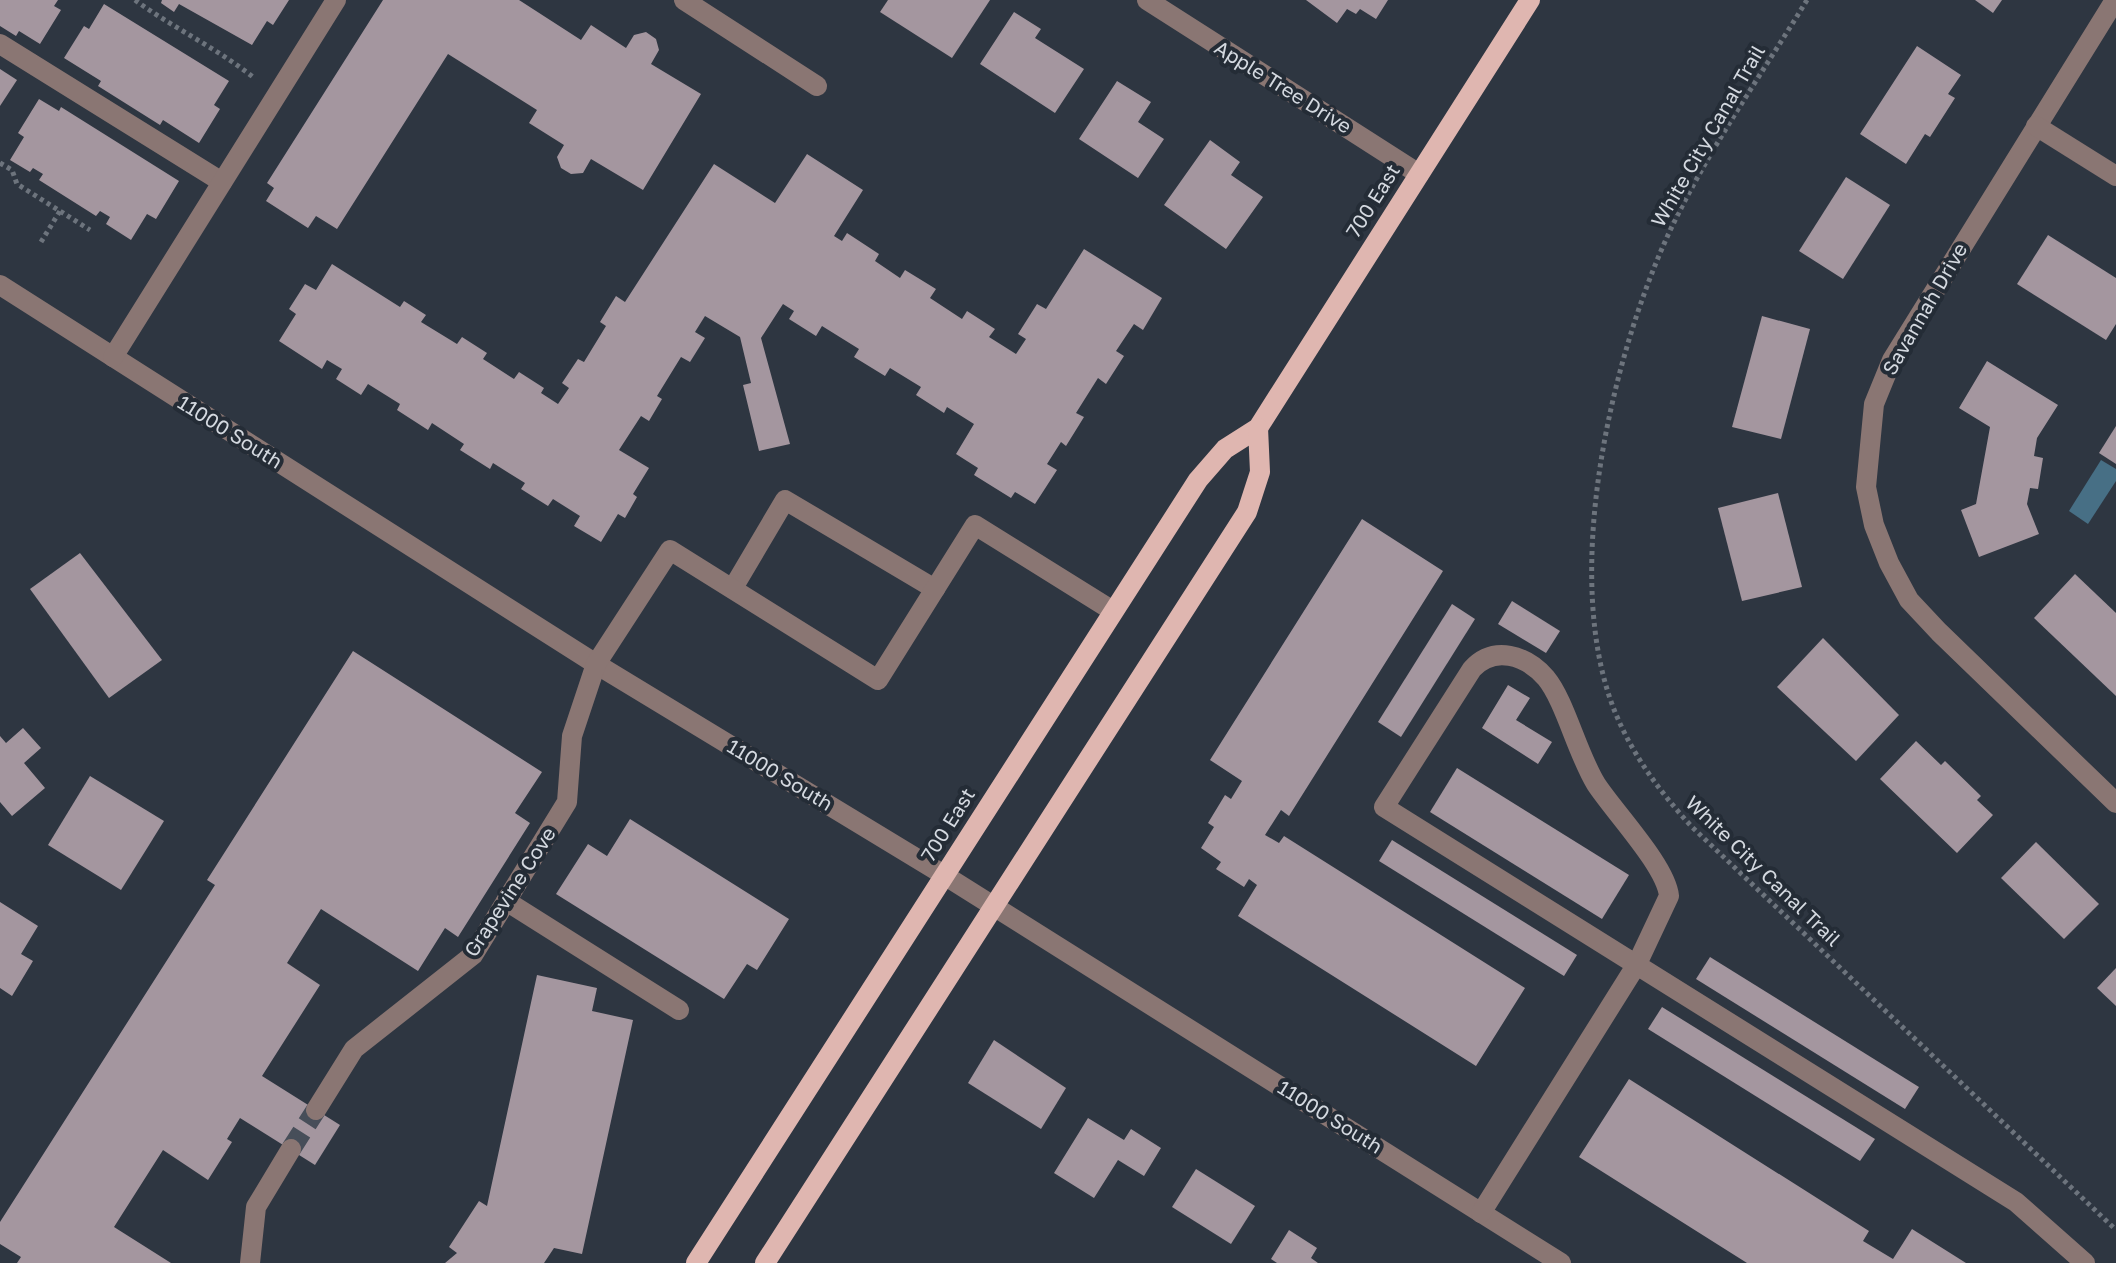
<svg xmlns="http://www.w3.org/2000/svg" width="2116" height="1263" viewBox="0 0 2116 1263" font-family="'Golos Text',sans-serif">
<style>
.water{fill:#476f85}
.building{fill:#a4969f}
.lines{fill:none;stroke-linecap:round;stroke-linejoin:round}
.minor-tunnel{stroke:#474e59;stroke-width:20;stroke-dasharray:20 10;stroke-linecap:butt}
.path{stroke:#6d747d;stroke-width:5;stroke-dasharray:4 4;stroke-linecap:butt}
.minor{stroke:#8a7673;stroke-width:20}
.major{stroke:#dfb6b0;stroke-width:20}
.labels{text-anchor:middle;stroke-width:8;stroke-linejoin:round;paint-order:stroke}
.street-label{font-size:20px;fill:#d4d9e0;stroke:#242c36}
</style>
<rect width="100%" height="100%" fill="#2e3641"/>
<polygon class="water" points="2101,460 2116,469 2116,481 2088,524 2069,511"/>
<g class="building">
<polygon points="0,0 58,0 54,6 61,10 40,44 19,31 16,36 0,26"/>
<polygon points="162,0 289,0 273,25 267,21 252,45 179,4 174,12 161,3"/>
<polygon points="383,0 519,0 581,40 591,25 626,48 634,35 646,32 656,39 659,50 651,64 701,94 643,190 591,159 583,173 571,174 561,168 557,157 564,145 529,123 537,110 448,54 337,229 316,216 308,228 266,201 274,188 267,183"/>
<polygon points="888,0 990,0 952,58 880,12"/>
<polygon points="1306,0 1388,0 1376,19 1360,9 1356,14 1347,9 1337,23"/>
<polygon points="1975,0 2002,0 1993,13"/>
<polygon points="104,4 229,81 214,105 220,109 199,143 163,120 160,125 98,86 101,81 64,58 84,26 89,29"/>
<polygon points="1014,12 1041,29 1035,38 1084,69 1055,113 980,64"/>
<polygon points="1917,46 1961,75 1948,94 1955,98 1930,137 1925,134 1906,164 1860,134"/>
<polygon points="0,69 17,80 0,106"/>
<polygon points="1117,81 1151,102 1138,122 1164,139 1138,178 1079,139"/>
<polygon points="39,99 59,111 61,107 179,181 156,219 147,214 131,240 106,224 110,217 100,211 96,216 39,180 43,174 33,168 30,172 10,160 24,137 18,133"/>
<polygon points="1210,140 1240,162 1231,175 1263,197 1226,249 1164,205"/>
<polygon points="807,154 863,190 834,236 842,241 847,233 879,254 875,261 900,278 905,270 936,289 930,298 962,319 967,311 995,329 989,337 1016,354 1026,339 1018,334 1037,304 1046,309 1084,249 1162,298 1143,330 1134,324 1116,351 1124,356 1106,384 1098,378 1076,413 1084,417 1066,446 1061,442 1047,464 1057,470 1035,504 1015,492 1011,498 974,475 978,468 956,454 974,424 947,407 944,413 916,395 921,387 890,368 885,376 854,357 859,349 822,326 816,336 789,319 794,311 783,304 761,338 790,444 759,451 743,385 751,383 740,337 705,316 695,332 705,338 690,362 681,357 657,396 662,399 649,421 641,416 619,450 649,468 633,494 637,497 625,518 618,514 601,542 574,526 580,516 553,499 548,506 521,489 525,483 493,463 490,469 460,450 464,444 432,423 428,430 397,410 400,404 368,384 361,395 336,379 342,369 327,360 322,369 279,341 296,314 289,309 305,284 316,290 332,264 400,307 404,301 426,315 421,322 457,344 462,337 487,353 483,359 514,379 519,372 544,388 541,393 558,404 569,388 562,383 578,359 584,362 606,326 600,322 616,296 625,302 714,164 775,203"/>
<polygon points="1846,177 1890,205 1843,279 1799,251"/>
<polygon points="2048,235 2116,278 2116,324 2106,340 2017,284"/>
<polygon points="1762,316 1810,329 1781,439 1732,427"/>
<polygon points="1987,361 2058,405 2037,438 2034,456 2043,458 2038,489 2030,488 2027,504 2039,534 1979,557 1961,510 1976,504 1990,427 1959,408"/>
<polygon points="2116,426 2116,464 2099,453"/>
<polygon points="1778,493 1802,587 1742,601 1718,508"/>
<polygon points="1362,519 1443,571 1289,816 1281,810 1265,835 1279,843 1284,836 1525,988 1476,1066 1238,916 1257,885 1249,879 1244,887 1216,869 1221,862 1201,848 1214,827 1208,823 1225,795 1231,799 1242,781 1210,760"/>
<polygon points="80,553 162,660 109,698 30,589"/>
<polygon points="2075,574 2116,613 2116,696 2034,618"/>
<polygon points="1512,601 1560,631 1546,653 1498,624"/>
<polygon points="1452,604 1475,619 1401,737 1378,722"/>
<polygon points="1823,638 1899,715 1856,761 1777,687"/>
<polygon points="353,651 542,772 515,813 530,823 458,937 445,928 418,971 321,909 287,963 320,985 262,1076 340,1125 315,1165 240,1118 227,1139 232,1142 208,1180 163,1150 114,1227 171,1263 17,1263 21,1257 0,1244 0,1222 215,885 207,880"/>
<polygon points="1508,685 1530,698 1516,720 1552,742 1538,764 1482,728"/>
<polygon points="23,728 41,748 24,763 45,788 12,816 0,802 0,736 6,743"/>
<polygon points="1916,741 1941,765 1945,761 1981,796 1977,800 1993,815 1957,853 1880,779"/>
<polygon points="1457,768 1629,875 1602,919 1430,812"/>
<polygon points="90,776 164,821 121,890 48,845"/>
<polygon points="630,819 789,919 757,970 747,964 724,999 556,894 588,844 607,856"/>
<polygon points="1392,840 1577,955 1564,976 1379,861"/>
<polygon points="2036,842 2099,904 2064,939 2001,878"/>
<polygon points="0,902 38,926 21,954 33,961 12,996 0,988"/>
<polygon points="1710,957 1919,1087 1905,1109 1696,979"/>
<polygon points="2116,968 2116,1006 2097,988"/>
<polygon points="537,975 597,988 592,1011 633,1020 582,1254 554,1248 544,1263 445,1263 457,1253 449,1247 479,1201 487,1206"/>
<polygon points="1662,1007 1875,1139 1860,1161 1648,1029"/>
<polygon points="994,1040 1066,1088 1041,1129 968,1083"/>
<polygon points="1629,1079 1869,1231 1863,1241 1893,1259 1912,1229 1966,1263 1747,1263 1579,1157"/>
<polygon points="1088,1118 1124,1140 1131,1129 1161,1148 1144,1176 1118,1160 1094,1198 1054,1173"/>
<polygon points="1196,1169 1255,1206 1231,1244 1172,1207"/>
<polygon points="1289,1230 1317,1248 1311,1258 1318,1263 1277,1263 1271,1259"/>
</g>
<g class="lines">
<polyline class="minor-tunnel" points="291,1149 316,1110"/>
<g class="path">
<path d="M135,0C173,28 215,47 253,77"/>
<path d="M1807,0C1760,77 1706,153 1668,235C1610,362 1561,578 1615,712C1633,756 1660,792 1692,827L2116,1230"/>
<polyline points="0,163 12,170 17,184 90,230"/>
<polyline points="41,242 60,211"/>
</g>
<g class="minor">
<polyline points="684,0 817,86"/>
<polyline points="1147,0 1419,174"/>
<polyline points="2115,0 1892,360 1874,404 1866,487 1874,525 1889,563 1909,600 1939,632 2116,803"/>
<polyline points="0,44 222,182"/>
<polyline points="2036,126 2116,176"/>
<polyline points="0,285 596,664 944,875 1561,1263"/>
<polyline points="113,357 336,0"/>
<polyline points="733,588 785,500 935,589"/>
<polyline points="506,901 679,1010"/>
<polyline points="316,1110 354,1049 473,955 567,802 572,736 596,664 670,550 878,680 975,525 1113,611"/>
<path d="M1481,1213L1637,964L1669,896C1666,866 1615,813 1596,784C1577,753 1565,701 1546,678C1526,655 1494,645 1472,669L1384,807L2016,1202L2085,1263"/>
<polyline points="250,1263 256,1207 291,1149"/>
</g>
<g class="major">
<polyline points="696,1263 1198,480 1225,449 1258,428 1530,0"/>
<polyline points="765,1263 1247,512 1260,472 1258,428"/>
</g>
</g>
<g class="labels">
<g class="street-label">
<text transform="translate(1283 87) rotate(32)" y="7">Apple Tree Drive</text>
<text transform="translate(1708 136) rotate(-60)" y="7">White City Canal Trail</text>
<text transform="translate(1373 201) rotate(-58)" y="7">700 East</text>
<text transform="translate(1925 309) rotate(-60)" y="7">Savannah Drive</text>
<text transform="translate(230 432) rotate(32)" y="7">11000 South</text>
<text transform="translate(780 775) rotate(31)" y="7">11000 South</text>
<text transform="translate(948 825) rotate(-58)" y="7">700 East</text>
<text transform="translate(1763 871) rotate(44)" y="7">White City Canal Trail</text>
<text transform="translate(510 892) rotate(-57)" y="7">Grapevine Cove</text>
<text transform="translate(1330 1117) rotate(32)" y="7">11000 South</text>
</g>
</g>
</svg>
